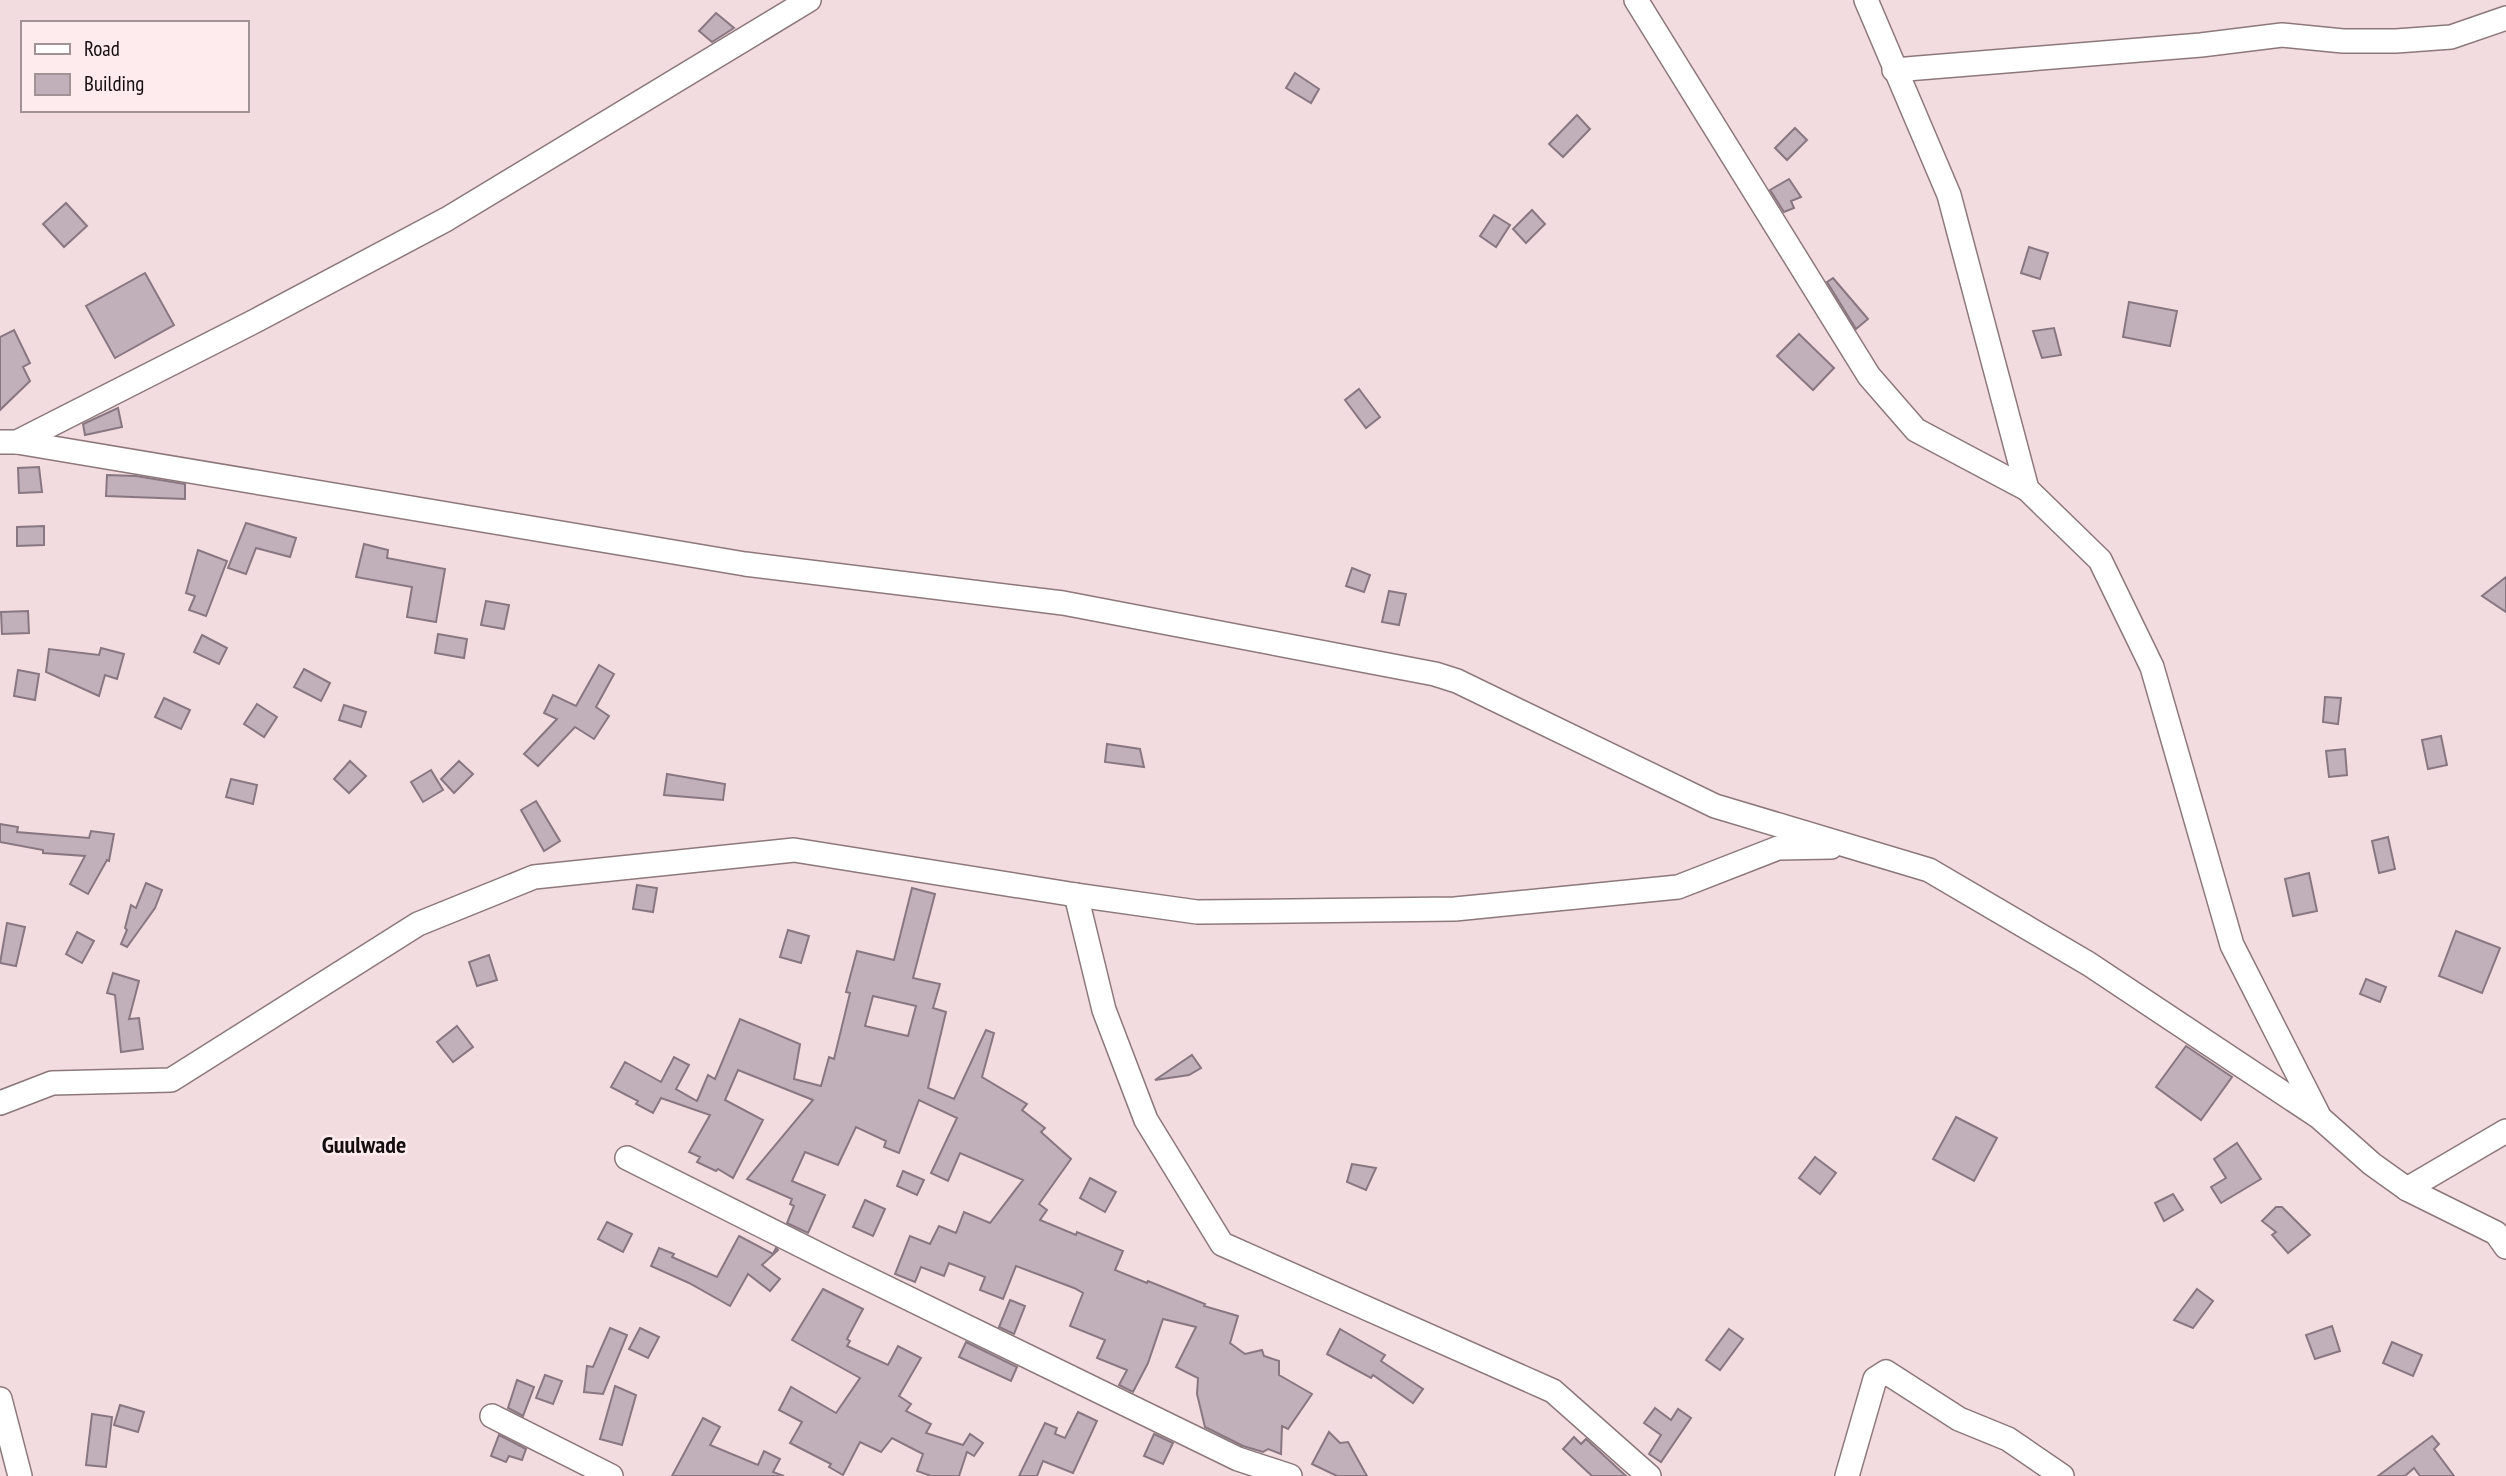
<svg xmlns="http://www.w3.org/2000/svg" width="2506" height="1476" viewBox="0 0 2506 1476" font-family="'PT Sans Narrow',sans-serif">
<style>
.building{fill:#c1afba;stroke:#887781;stroke-width:2;fill-rule:evenodd}
.lines{fill:none;stroke-linecap:round;stroke-linejoin:round}
.minor-casing{stroke:#8c787b;stroke-width:26}
.minor{stroke:#fff;stroke-width:23}
.labels{text-anchor:middle;stroke-width:5;stroke-linejoin:round;paint-order:stroke}
.district-label{font-size:24px;font-weight:bold;fill:#150d0f;stroke:#fdebee}
</style>
<rect width="100%" height="100%" fill="#f3dce0"/>
<g class="building">
<polygon points="716,13 734,28 712,42 699,31"/>
<polygon points="1295,73 1319,89 1311,103 1286,88"/>
<polygon points="1577,115 1590,129 1563,157 1549,144"/>
<polygon points="1795,128 1807,140 1787,160 1775,148"/>
<polygon points="1789,179 1801,197 1791,201 1794,208 1784,212 1770,190"/>
<polygon points="66,203 87,226 64,247 43,224"/>
<polygon points="1532,210 1545,224 1526,243 1513,229"/>
<polygon points="1494,215 1510,225 1496,247 1480,236"/>
<polygon points="2029,247 2048,253 2040,279 2021,273"/>
<polygon points="145,273 174,325 115,358 86,306"/>
<polygon points="1833,278 1868,319 1856,329 1827,282"/>
<polygon points="2129,302 2177,311 2170,346 2123,337"/>
<polygon points="2054,328 2061,355 2042,358 2033,331"/>
<polygon points="14,330 30,363 23,367 30,381 0,410 0,337"/>
<polygon points="1799,334 1834,368 1813,390 1777,356"/>
<polygon points="1359,389 1380,417 1366,428 1345,400"/>
<polygon points="118,408 122,427 85,435 83,424"/>
<polygon points="39,467 42,492 19,493 18,468"/>
<polygon points="107,475 136,476 185,484 185,499 106,496"/>
<polygon points="246,523 296,538 290,557 256,548 246,574 228,568"/>
<polygon points="44,526 44,545 17,546 17,527"/>
<polygon points="364,544 388,550 387,558 445,569 436,622 407,617 412,587 356,577"/>
<polygon points="198,550 227,561 206,616 189,610 195,596 186,593"/>
<polygon points="1352,568 1370,575 1364,592 1346,586"/>
<polygon points="2506,577 2506,612 2482,596"/>
<polygon points="1389,591 1406,594 1399,625 1382,622"/>
<polygon points="486,601 509,605 504,629 481,625"/>
<polygon points="28,611 29,633 2,634 1,612"/>
<polygon points="438,634 467,639 464,658 435,653"/>
<polygon points="202,635 227,648 219,664 194,652"/>
<polygon points="101,648 124,654 117,679 105,675 99,696 46,672 49,649 99,655"/>
<polygon points="599,665 614,674 596,707 609,716 594,739 575,727 538,766 524,754 557,719 544,713 553,695 576,706"/>
<polygon points="304,669 330,683 321,701 294,687"/>
<polygon points="18,670 39,674 35,700 14,696"/>
<polygon points="2325,697 2341,698 2338,724 2323,722"/>
<polygon points="164,698 190,710 181,729 155,717"/>
<polygon points="257,704 277,717 264,737 244,724"/>
<polygon points="344,705 366,712 361,727 339,720"/>
<polygon points="2441,736 2447,765 2428,769 2422,740"/>
<polygon points="1107,744 1140,749 1144,767 1105,762"/>
<polygon points="2345,749 2347,775 2329,777 2326,751"/>
<polygon points="350,761 366,776 349,793 334,779"/>
<polygon points="459,761 473,774 454,793 441,779"/>
<polygon points="431,770 443,790 423,802 411,782"/>
<polygon points="667,774 725,784 723,800 664,795"/>
<polygon points="231,779 257,785 253,804 226,797"/>
<polygon points="536,801 560,841 544,851 521,810"/>
<polygon points="0,824 18,827 17,832 89,838 91,831 114,834 109,861 107,860 88,894 70,884 85,856 43,853 43,850 0,842"/>
<polygon points="2388,837 2395,869 2379,873 2372,841"/>
<polygon points="2309,873 2317,911 2293,916 2285,879"/>
<polygon points="146,883 162,890 155,908 127,947 121,944 127,930 125,928 131,905 136,908"/>
<polygon points="637,885 657,888 653,912 633,909"/>
<path d="M912,888L935,894L913,978L940,984L933,1008L946,1012L928,1088L954,1099L986,1030L994,1033L982,1077L1027,1104L1022,1110L1045,1128L1041,1132L1071,1159L1039,1204L1047,1210L1040,1220L1076,1235L1077,1232L1123,1251L1115,1270L1147,1283L1148,1281L1205,1304L1204,1306L1238,1316L1230,1343L1245,1354L1262,1350L1264,1356L1279,1361V1375L1312,1394L1288,1429L1282,1426L1281,1454L1268,1449L1263,1452L1243,1446L1205,1427L1197,1394L1198,1378L1176,1367L1196,1327L1163,1319L1148,1363L1133,1392L1119,1385L1127,1370L1097,1358L1105,1340L1070,1326L1083,1293L1074,1288L1016,1266L1003,1299L980,1290L985,1277L949,1263L944,1276L921,1267L915,1282L895,1274L910,1236L930,1244L939,1226L956,1233L964,1212L990,1223L1023,1180L960,1153L948,1181L931,1173L957,1118L919,1100L899,1153L884,1147L886,1141L856,1127L838,1165L805,1152L792,1181L825,1195L808,1233L787,1223L794,1206L790,1204L792,1199L747,1179L813,1100L738,1070L725,1100L763,1120L733,1178L718,1169L716,1171L697,1162L700,1157L689,1152L710,1115L661,1098L653,1113L636,1104L638,1101L611,1087L625,1062L661,1082L674,1057L689,1065L676,1089L697,1101L708,1075L715,1079L740,1019L800,1044L794,1079L821,1086L829,1057L834,1059L850,993L846,992L857,951L894,960ZM873,996L916,1006L908,1036L865,1026Z"/>
<polygon points="7,923 25,927 16,966 0,963"/>
<polygon points="788,930 809,936 801,963 780,957"/>
<polygon points="2456,931 2500,948 2482,993 2439,976"/>
<polygon points="77,932 94,941 82,963 66,954"/>
<polygon points="489,955 497,980 477,986 469,962"/>
<polygon points="113,973 139,981 129,1019 139,1018 143,1049 121,1052 115,995 107,993"/>
<polygon points="2366,979 2386,987 2380,1002 2360,994"/>
<polygon points="457,1026 473,1047 453,1062 437,1042"/>
<polygon points="2186,1046 2232,1077 2201,1120 2156,1087"/>
<polygon points="1192,1055 1201,1068 1189,1075 1155,1080"/>
<polygon points="1956,1117 1997,1138 1974,1181 1933,1159"/>
<polygon points="2237,1143 2261,1179 2221,1203 2211,1187 2226,1178 2214,1159"/>
<polygon points="1815,1157 1836,1173 1820,1194 1799,1178"/>
<polygon points="1352,1164 1376,1168 1366,1190 1347,1182"/>
<polygon points="903,1171 924,1180 917,1195 897,1186"/>
<polygon points="1090,1178 1116,1192 1105,1212 1080,1198"/>
<polygon points="2173,1194 2183,1210 2164,1221 2155,1203"/>
<polygon points="865,1200 885,1209 873,1236 853,1227"/>
<polygon points="2276,1207 2282,1207 2310,1235 2288,1253 2272,1235 2276,1232 2262,1221"/>
<polygon points="607,1222 632,1234 623,1252 598,1239"/>
<polygon points="739,1236 773,1254 776,1248 778,1250 762,1265 780,1279 770,1291 748,1274 730,1306 689,1283 651,1266 659,1248 674,1254 672,1257 717,1277"/>
<polygon points="823,1289 863,1309 847,1339 850,1341 847,1346 888,1365 898,1346 921,1358 899,1396 911,1404 906,1411 931,1424 926,1433 963,1445 970,1434 983,1443 974,1456 967,1452 959,1476 931,1476 917,1471 923,1454 892,1438 881,1452 860,1442 843,1475 829,1467 831,1464 790,1443 802,1422 779,1410 791,1387 836,1413 860,1378 792,1340"/>
<polygon points="2197,1289 2213,1301 2193,1328 2174,1320"/>
<polygon points="1010,1300 1025,1306 1014,1334 999,1327"/>
<polygon points="2332,1326 2340,1351 2315,1359 2306,1335"/>
<polygon points="610,1328 627,1335 603,1394 584,1392 587,1366 593,1367"/>
<polygon points="640,1328 659,1337 648,1358 629,1349"/>
<polygon points="1340,1329 1385,1355 1381,1361 1423,1389 1413,1403 1373,1375 1371,1378 1327,1354"/>
<polygon points="1729,1329 1743,1339 1720,1370 1706,1360"/>
<polygon points="966,1342 1017,1367 1011,1381 959,1357"/>
<polygon points="2392,1342 2422,1355 2413,1376 2383,1363"/>
<polygon points="545,1375 562,1381 553,1404 536,1398"/>
<polygon points="517,1380 534,1387 523,1416 508,1408"/>
<polygon points="615,1386 636,1395 622,1445 600,1439"/>
<polygon points="120,1405 144,1412 138,1432 114,1425"/>
<polygon points="1655,1408 1671,1420 1678,1409 1691,1418 1661,1462 1649,1454 1661,1435 1644,1423"/>
<polygon points="1078,1412 1097,1421 1073,1473 1043,1461 1037,1476 1019,1476 1045,1423 1057,1428 1055,1434 1065,1438"/>
<polygon points="92,1414 112,1417 106,1467 86,1465"/>
<polygon points="703,1418 720,1427 710,1445 758,1465 764,1451 780,1459 773,1472 784,1476 672,1476"/>
<polygon points="1329,1432 1340,1443 1348,1442 1367,1476 1337,1476 1312,1464"/>
<polygon points="1154,1434 1173,1443 1163,1464 1144,1456"/>
<polygon points="499,1435 526,1449 522,1460 509,1456 506,1462 491,1456"/>
<polygon points="2432,1436 2439,1444 2434,1449 2454,1476 2420,1476 2414,1468 2405,1476 2378,1476"/>
<polygon points="1574,1437 1581,1444 1586,1439 1626,1476 1592,1476 1563,1449"/>
</g>
<g class="lines">
<g class="minor-casing">
<g id="minor">
<polyline points="1636,0 1869,376 1916,430 2027,489"/>
<polyline points="1866,0 1949,195 2027,489 2100,560 2152,667 2232,945 2318,1114"/>
<polyline points="1894,70 2201,45 2282,35 2343,41 2396,41 2451,37 2506,18"/>
<polyline points="0,442 17,442 257,320 447,219 809,0"/>
<polyline points="17,442 745,564 1063,603 1435,674 1457,681 1715,806 1929,870 2089,964 2319,1117 2372,1164 2407,1189 2496,1233 2506,1247"/>
<polyline points="1076,895 1104,1010 1146,1120 1222,1244 1553,1391 1649,1476"/>
<polyline points="0,1103 52,1083 171,1080 418,924 534,877 794,850 1076,895 1197,912 1455,909 1678,887 1778,848 1831,847"/>
<polyline points="627,1158 840,1265 1238,1459 1290,1476"/>
<polyline points="2407,1189 2506,1131"/>
<polyline points="0,1399 20,1476"/>
<polyline points="492,1416 611,1476"/>
<polyline points="1847,1476 1875,1379 1886,1372 1959,1419 2008,1439 2062,1476"/>
</g>
</g>
<use href="#minor" class="minor"/>
</g>
<g class="labels">
<g class="district-label">
<text x="364" y="1153">Guulwade</text>
</g>
</g>
<rect x="21" y="21" width="228" height="91" fill="#fdebee" stroke="#a09295" stroke-width="2"/>
<rect x="35" y="44" width="35" height="10" fill="#ffffff" stroke="#a09295" stroke-width="2"/>
<text x="84" y="56" font-size="21" fill="#150d0f">Road</text>
<rect x="35" y="74" width="35" height="21" fill="#c1afba" stroke="#a09295" stroke-width="2"/>
<text x="84" y="91" font-size="21" fill="#150d0f">Building</text>
</svg>
